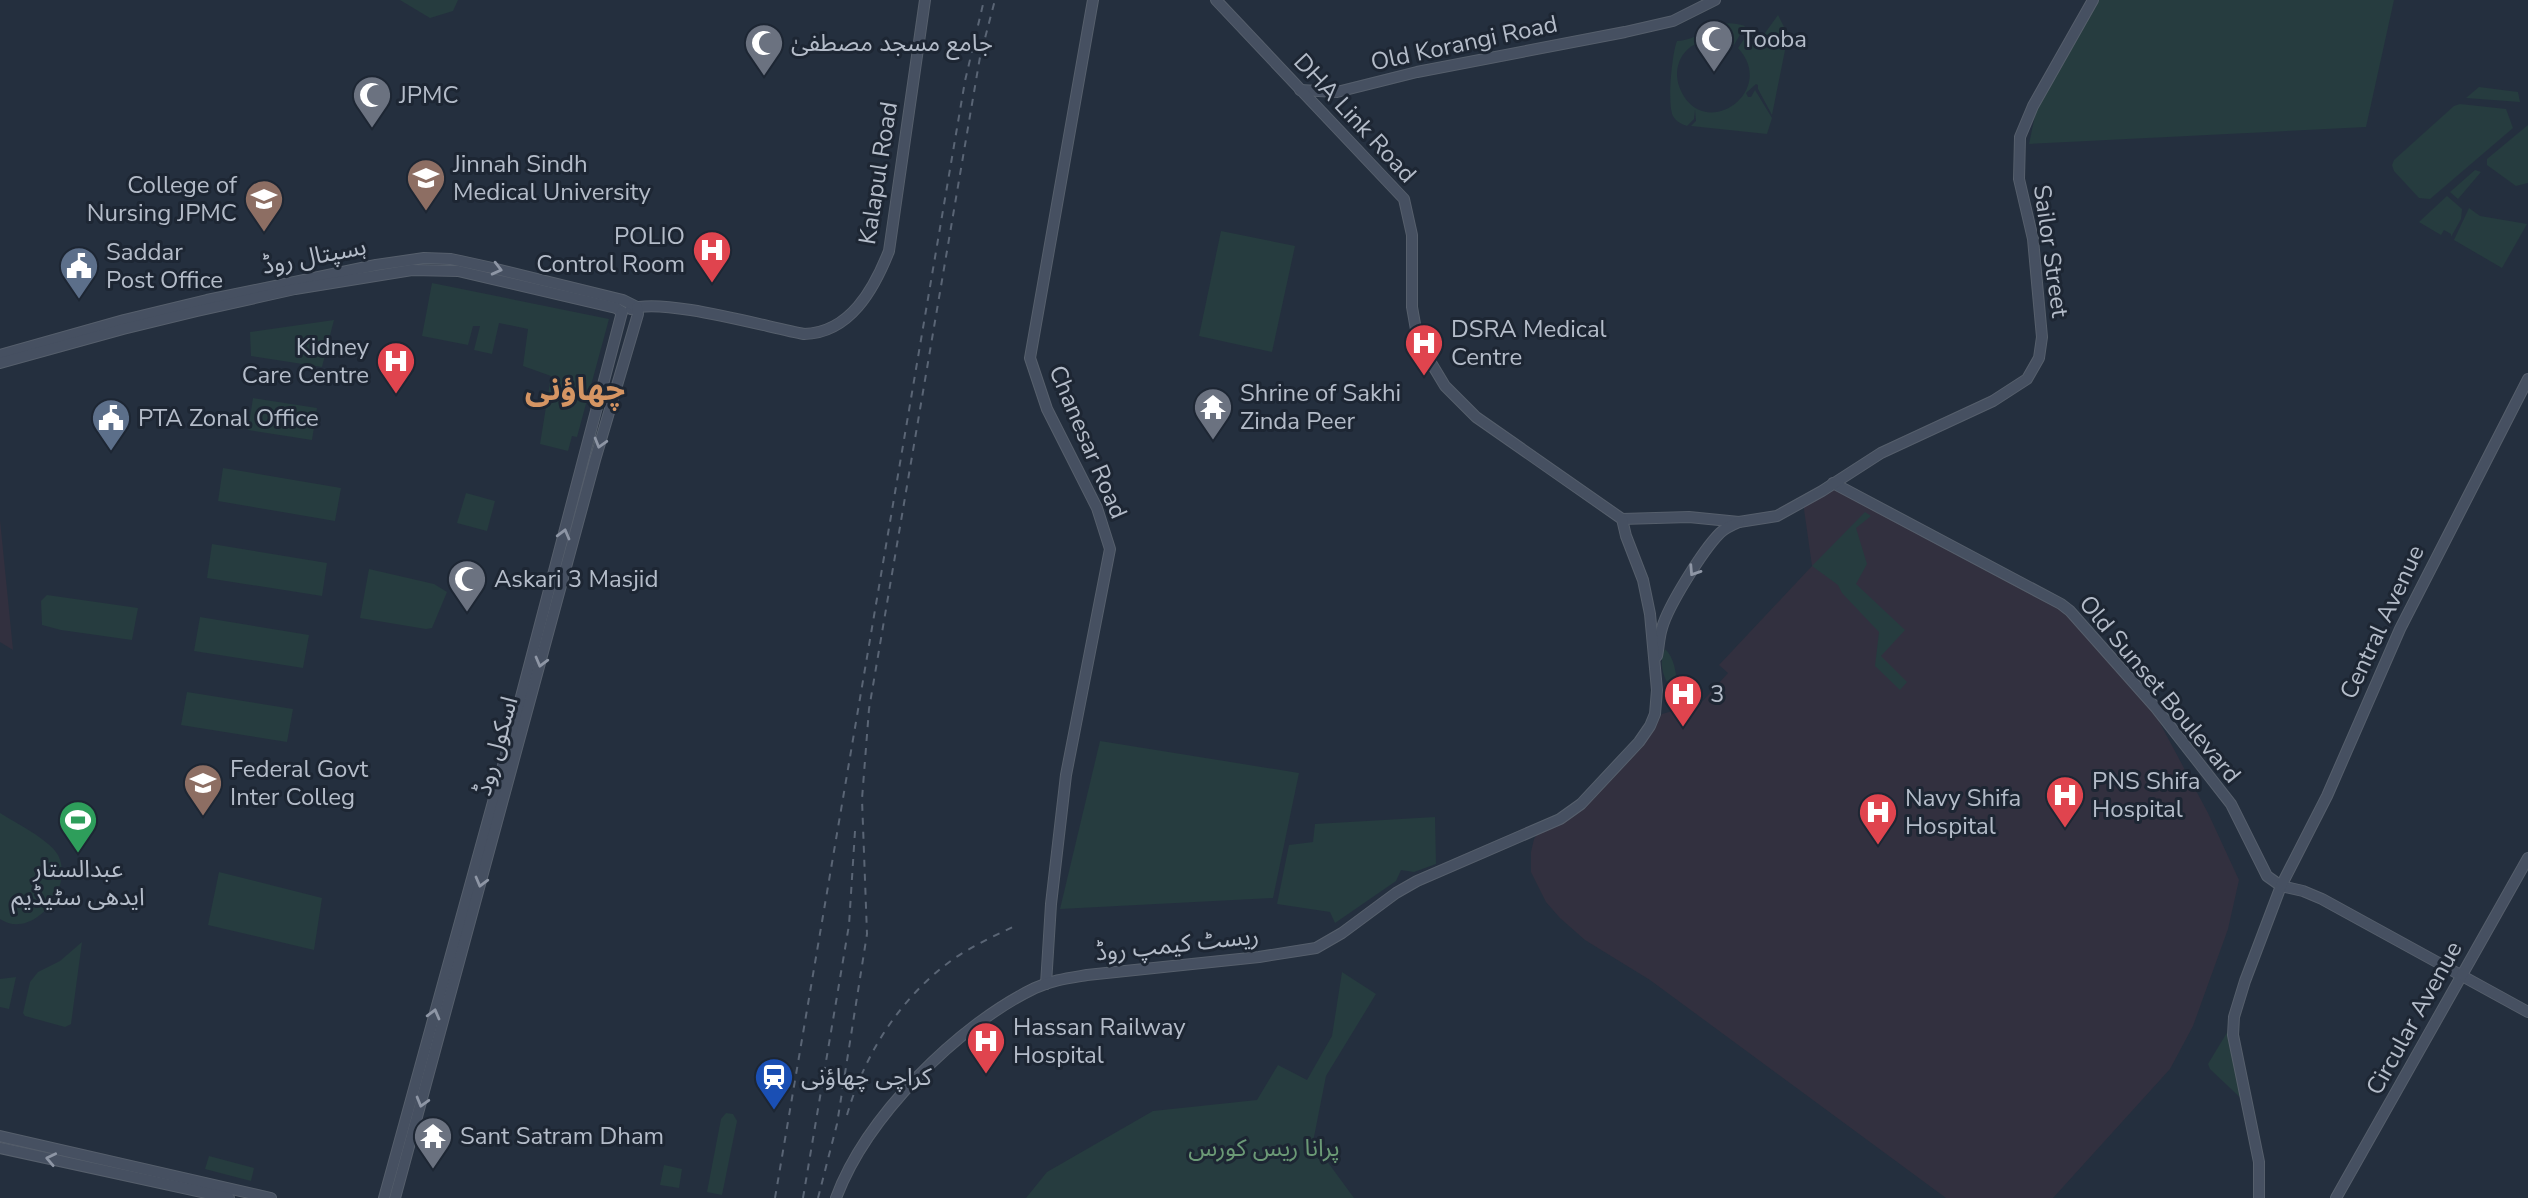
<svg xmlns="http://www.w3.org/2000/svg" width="2528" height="1198" viewBox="0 0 2528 1198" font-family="'Nunito Sans','Noto Sans Arabic',sans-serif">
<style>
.medical{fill:#32303f}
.green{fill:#263c3f}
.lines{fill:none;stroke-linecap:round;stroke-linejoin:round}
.secondary-casing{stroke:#565f6c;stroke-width:12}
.secondary{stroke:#465061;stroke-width:10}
.rail{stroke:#5a6575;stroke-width:2;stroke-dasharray:7 7;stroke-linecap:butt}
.oneway{stroke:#8e96a5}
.labels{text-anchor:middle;stroke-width:6;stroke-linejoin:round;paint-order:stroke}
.poi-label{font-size:24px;fill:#b4bcc9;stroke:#1d2633;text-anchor:start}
.street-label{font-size:24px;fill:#b4bcc9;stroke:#1d2633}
.park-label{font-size:24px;fill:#6b9a76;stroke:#1d2633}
.district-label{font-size:32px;font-weight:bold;fill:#d59563;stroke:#1d2633}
</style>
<rect width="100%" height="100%" fill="#242f3e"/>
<g class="medical">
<polygon points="1833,483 2061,604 2146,697 2208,813 2239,880 2228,929 2193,1026 2170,1069 2053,1198 1946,1198 1650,980 1585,940 1560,918 1546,902 1531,872 1531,852 1534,839 1542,828 1581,804 1644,745 1662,714 1701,703 1728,673 1719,665 1812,566 1803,502"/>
<polygon points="0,520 13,650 0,642"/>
</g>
<g class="green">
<polygon points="400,0 458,0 453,11 430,18"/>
<polygon points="2096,0 2394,0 2366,127 2029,144 2037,106"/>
<path d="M1778,15L1788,35L1772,115L1758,89V85L1756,84L1746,93L1748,97H1751L1755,90L1772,118L1767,134L1691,126L1696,121L1695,110L1694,119L1687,126C1682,124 1676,122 1673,116C1667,105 1672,53 1677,41C1704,40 1712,15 1745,26L1734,45C1711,33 1679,42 1677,73C1677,83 1680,90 1685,98C1712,137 1776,89 1738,48L1748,33L1753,36L1755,33L1760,40Z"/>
<polygon points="2479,87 2518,92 2520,102 2466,98"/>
<polygon points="2460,104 2506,109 2513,128 2430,199 2419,198 2394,171 2392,165 2394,160 2454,106"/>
<polygon points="2528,125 2528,183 2516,186 2487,165 2487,159"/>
<polygon points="2475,170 2481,172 2458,199 2450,192"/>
<polygon points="2447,196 2462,209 2461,219 2451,237 2451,234 2444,230 2441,235 2419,222"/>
<polygon points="2469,208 2480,216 2527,224 2502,268 2454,240"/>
<polygon points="1221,231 1295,246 1272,352 1199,336"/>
<polygon points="432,283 609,319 577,437 572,436 568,451 540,444 551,376 523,366 528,329 499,323 492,354 474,350 480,326 473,326 468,345 422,336"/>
<polygon points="334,320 322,367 251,356 250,332"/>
<polygon points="253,398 317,408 312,440 248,430"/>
<polygon points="223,468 341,488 335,521 218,501"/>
<polygon points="466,493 495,501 487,531 457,523"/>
<polygon points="1865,512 1871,516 1856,528 1867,564 1856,584 1905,630 1881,656 1907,682 1900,690 1875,666 1879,632 1842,593 1838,585 1812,566"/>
<polygon points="212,544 327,563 322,596 207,578"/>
<polygon points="369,569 434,584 447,592 432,628 426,629 360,618"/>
<polygon points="47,595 138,608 132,640 61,630 42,625 41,601"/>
<polygon points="200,617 309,635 303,668 194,651"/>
<path d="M1665,649C1674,657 1676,672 1677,684L1674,687L1669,685C1662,676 1659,659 1665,649Z"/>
<polygon points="187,692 293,709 287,742 181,725"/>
<polygon points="1100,741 1299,773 1273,898 1060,909"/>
<path d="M0,813C14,822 50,840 58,855C75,888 33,941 0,919Z"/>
<polygon points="1435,817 1436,864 1414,872 1401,870 1396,881 1335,923 1330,912 1277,904 1289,845 1313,842 1315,824"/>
<polygon points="219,872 322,898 314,950 208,925"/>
<polygon points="82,942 71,1024 65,1027 25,1016 23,1013 30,982 38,972 60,961"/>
<polygon points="1342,972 1376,994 1326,1076 1313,1142 1354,1198 1026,1198 1047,1172 1153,1111 1257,1100 1278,1065 1307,1080 1332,1036"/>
<polygon points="16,977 9,1009 0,1007 0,979"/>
<polygon points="2234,1021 2247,1104 2210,1069 2208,1064"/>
<polygon points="726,1113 733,1114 737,1121 722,1195 707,1192 721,1119"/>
<polygon points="209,1156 254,1168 251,1181 205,1169"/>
<polygon points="664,1165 682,1169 679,1188 660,1185"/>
</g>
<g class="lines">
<g class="secondary-casing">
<g id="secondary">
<polyline points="1300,90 1337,92 1417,72 1625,32 1673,21 1715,0"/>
<path d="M631,309C662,297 766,327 804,334C850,333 874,289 889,251L925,0"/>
<polyline points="0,355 124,320 207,300 376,265 424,258 451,259 488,267 623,300 637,307"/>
<polyline points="0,363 123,329 197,311 295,289 412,270 458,271 616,308 622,312"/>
<polyline points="1833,483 2061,604 2070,611 2156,708 2231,804 2267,876 2281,886 2303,891 2322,899 2528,1012"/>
<polyline points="1622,519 1689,517 1739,522 1777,516 1822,491 1881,453 1993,401 2027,379 2039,358 2042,337 2033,239 2019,179 2020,137 2033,106 2093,0"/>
<path d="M1657,656C1659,647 1659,637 1662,628C1668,606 1703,550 1720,533C1725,528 1732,525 1739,522"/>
<polyline points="1046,984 1051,904 1066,775 1110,549 1097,508 1047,409 1030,358 1093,0"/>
<polyline points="0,1136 271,1198"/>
<polyline points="0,1148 229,1198"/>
<polyline points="384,1198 501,773 622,312"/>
<polyline points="395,1198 595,460 638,314 637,307"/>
<path d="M836,1198C866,1117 958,1025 1035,988C1052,980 1069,978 1087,975L1259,957L1316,948L1342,933L1396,893L1417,881L1560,819L1581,804L1639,742L1650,726L1655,714L1657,690L1650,614L1643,580L1626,536L1622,519L1476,417L1445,386L1418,341L1412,307V235L1404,199L1216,0"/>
<polyline points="2259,1198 2259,1162 2233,1035 2234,1017 2245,981 2281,886 2327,796 2400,629 2528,379"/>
<polyline points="2336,1198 2528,858"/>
</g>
</g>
<use href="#secondary" class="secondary"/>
<g class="rail">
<path d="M847,1115C865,1053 900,998 952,960C972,946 994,936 1015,926"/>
<polyline points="775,1198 965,81 984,0"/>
<polyline points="803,1198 849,925 855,831"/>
<polyline points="818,1198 837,1124 867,934 862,799 869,709 980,57 995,0"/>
</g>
</g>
<defs><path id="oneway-chevron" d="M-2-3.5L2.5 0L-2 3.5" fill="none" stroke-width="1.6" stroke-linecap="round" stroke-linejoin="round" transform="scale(1.75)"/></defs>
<g class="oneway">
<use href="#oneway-chevron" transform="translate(497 269) rotate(14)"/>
<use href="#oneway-chevron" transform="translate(600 443) rotate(106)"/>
<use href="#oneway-chevron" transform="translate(564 534) rotate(-75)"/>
<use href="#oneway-chevron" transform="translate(1694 571) rotate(123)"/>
<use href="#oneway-chevron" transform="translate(541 662) rotate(105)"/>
<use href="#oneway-chevron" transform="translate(481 882) rotate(105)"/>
<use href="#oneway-chevron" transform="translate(434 1014) rotate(-75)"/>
<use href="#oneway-chevron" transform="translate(422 1102) rotate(106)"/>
<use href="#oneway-chevron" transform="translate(51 1159) rotate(-168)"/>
</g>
<defs>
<g id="mosque-pin" transform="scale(2.0125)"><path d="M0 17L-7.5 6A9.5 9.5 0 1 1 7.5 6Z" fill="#6b7280" stroke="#1d2633"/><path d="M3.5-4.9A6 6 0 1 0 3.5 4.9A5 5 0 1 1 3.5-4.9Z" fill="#fff"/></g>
<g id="university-pin" transform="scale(2.0125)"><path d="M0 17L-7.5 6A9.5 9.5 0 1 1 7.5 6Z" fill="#8d6e63" stroke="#1d2633"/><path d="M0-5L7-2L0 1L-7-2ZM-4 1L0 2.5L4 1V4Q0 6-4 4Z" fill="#fff"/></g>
<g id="hospital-pin" transform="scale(2.0125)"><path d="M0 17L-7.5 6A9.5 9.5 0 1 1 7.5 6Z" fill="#e0444e" stroke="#1d2633"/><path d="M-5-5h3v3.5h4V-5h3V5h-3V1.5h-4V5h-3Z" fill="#fff"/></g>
<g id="civic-pin" transform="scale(2.0125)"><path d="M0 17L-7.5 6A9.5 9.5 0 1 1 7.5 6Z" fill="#5c6f8a" stroke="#1d2633"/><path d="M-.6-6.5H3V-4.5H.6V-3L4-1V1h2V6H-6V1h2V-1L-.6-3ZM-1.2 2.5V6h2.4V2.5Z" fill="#fff"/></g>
<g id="temple-pin" transform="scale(2.0125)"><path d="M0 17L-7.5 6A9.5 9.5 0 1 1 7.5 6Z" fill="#6b7280" stroke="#1d2633"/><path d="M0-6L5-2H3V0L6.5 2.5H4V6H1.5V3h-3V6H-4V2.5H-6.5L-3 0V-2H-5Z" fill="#fff"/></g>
<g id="stadium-pin" transform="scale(2.0125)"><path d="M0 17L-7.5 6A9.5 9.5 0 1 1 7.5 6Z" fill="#2e9e5b" stroke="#1d2633"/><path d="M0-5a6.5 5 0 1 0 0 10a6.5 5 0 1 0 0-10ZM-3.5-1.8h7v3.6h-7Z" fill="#fff"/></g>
<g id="station-pin" transform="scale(2.0125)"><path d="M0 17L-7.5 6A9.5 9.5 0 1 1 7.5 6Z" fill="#1a4fb4" stroke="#1d2633"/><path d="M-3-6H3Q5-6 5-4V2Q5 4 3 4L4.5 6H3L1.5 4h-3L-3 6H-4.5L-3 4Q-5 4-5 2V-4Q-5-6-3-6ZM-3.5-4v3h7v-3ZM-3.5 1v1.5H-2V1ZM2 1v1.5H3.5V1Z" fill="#fff"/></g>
</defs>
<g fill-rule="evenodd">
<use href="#mosque-pin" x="1714" y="39"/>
<use href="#mosque-pin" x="764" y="43"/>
<use href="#mosque-pin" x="372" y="95"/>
<use href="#university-pin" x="426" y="178"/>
<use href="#university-pin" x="264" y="199"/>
<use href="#hospital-pin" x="712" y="250"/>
<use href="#civic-pin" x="79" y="266"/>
<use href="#hospital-pin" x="1424" y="343"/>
<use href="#hospital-pin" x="396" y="361"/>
<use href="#temple-pin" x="1213" y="407"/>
<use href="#civic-pin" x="111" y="418"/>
<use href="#mosque-pin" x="467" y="579"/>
<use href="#hospital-pin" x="1683" y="694"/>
<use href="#university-pin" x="203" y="783"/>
<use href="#hospital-pin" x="2065" y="795"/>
<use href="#hospital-pin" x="1878" y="812"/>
<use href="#stadium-pin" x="78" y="820"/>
<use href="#hospital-pin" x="986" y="1041"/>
<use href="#station-pin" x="774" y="1077"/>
<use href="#temple-pin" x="433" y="1136"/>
</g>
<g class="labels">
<g class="poi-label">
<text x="1741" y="47">Tooba</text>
<text x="791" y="51">جامع مسجد مصطفیٰ</text>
<text x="399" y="103">JPMC</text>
<text x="453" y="172">Jinnah Sindh<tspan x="453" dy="28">Medical University</tspan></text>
<text x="237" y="193" text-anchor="end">College of<tspan x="237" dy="28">Nursing JPMC</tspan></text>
<text x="685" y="244" text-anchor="end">POLIO<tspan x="685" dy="28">Control Room</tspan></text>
<text x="106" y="260">Saddar<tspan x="106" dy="28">Post Office</tspan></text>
<text x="1451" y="337">DSRA Medical<tspan x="1451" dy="28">Centre</tspan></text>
<text x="369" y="355" text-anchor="end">Kidney<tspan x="369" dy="28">Care Centre</tspan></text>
<text x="1240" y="401">Shrine of Sakhi<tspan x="1240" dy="28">Zinda Peer</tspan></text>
<text x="138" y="426">PTA Zonal Office</text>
<text x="494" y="587">Askari 3 Masjid</text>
<text x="1710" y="702">3</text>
<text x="230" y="777">Federal Govt<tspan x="230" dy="28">Inter Colleg</tspan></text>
<text x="2092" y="789">PNS Shifa<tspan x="2092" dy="28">Hospital</tspan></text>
<text x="1905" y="806">Navy Shifa<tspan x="1905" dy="28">Hospital</tspan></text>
<text x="78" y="877" text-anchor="middle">عبدالستار<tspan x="78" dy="28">ایدھی سٹیڈیم</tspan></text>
<text x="1013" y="1035">Hassan Railway<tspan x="1013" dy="28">Hospital</tspan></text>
<text x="801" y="1085">کراچی چھاؤنی</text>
<text x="460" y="1144">Sant Satram Dham</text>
</g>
<g class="street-label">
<text transform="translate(1464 43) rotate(-12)" y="8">Old Korangi Road</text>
<text transform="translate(1355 118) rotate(47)" y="8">DHA Link Road</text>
<text transform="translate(878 173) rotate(-81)" y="8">Kalapul Road</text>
<text transform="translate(2051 251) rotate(82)" y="8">Sailor Street</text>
<text transform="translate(314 256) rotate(-11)" y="8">ہسپتال روڈ</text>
<text transform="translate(1088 442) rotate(67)" y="8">Chanesar Road</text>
<text transform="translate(2382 622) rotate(-65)" y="8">Central Avenue</text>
<text transform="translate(2160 689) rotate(50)" y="8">Old Sunset Boulevard</text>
<text transform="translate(496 746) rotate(-74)" y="8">اسکول روڈ</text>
<text transform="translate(1177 944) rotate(-6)" y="8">ریسٹ کیمپ روڈ</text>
<text transform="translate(2414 1018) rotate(-61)" y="8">Circular Avenue</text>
</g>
<g class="park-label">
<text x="1264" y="1156">پرانا ریس کورس</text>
</g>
<g class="district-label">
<text x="575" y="400">چھاؤنی</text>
</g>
</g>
</svg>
